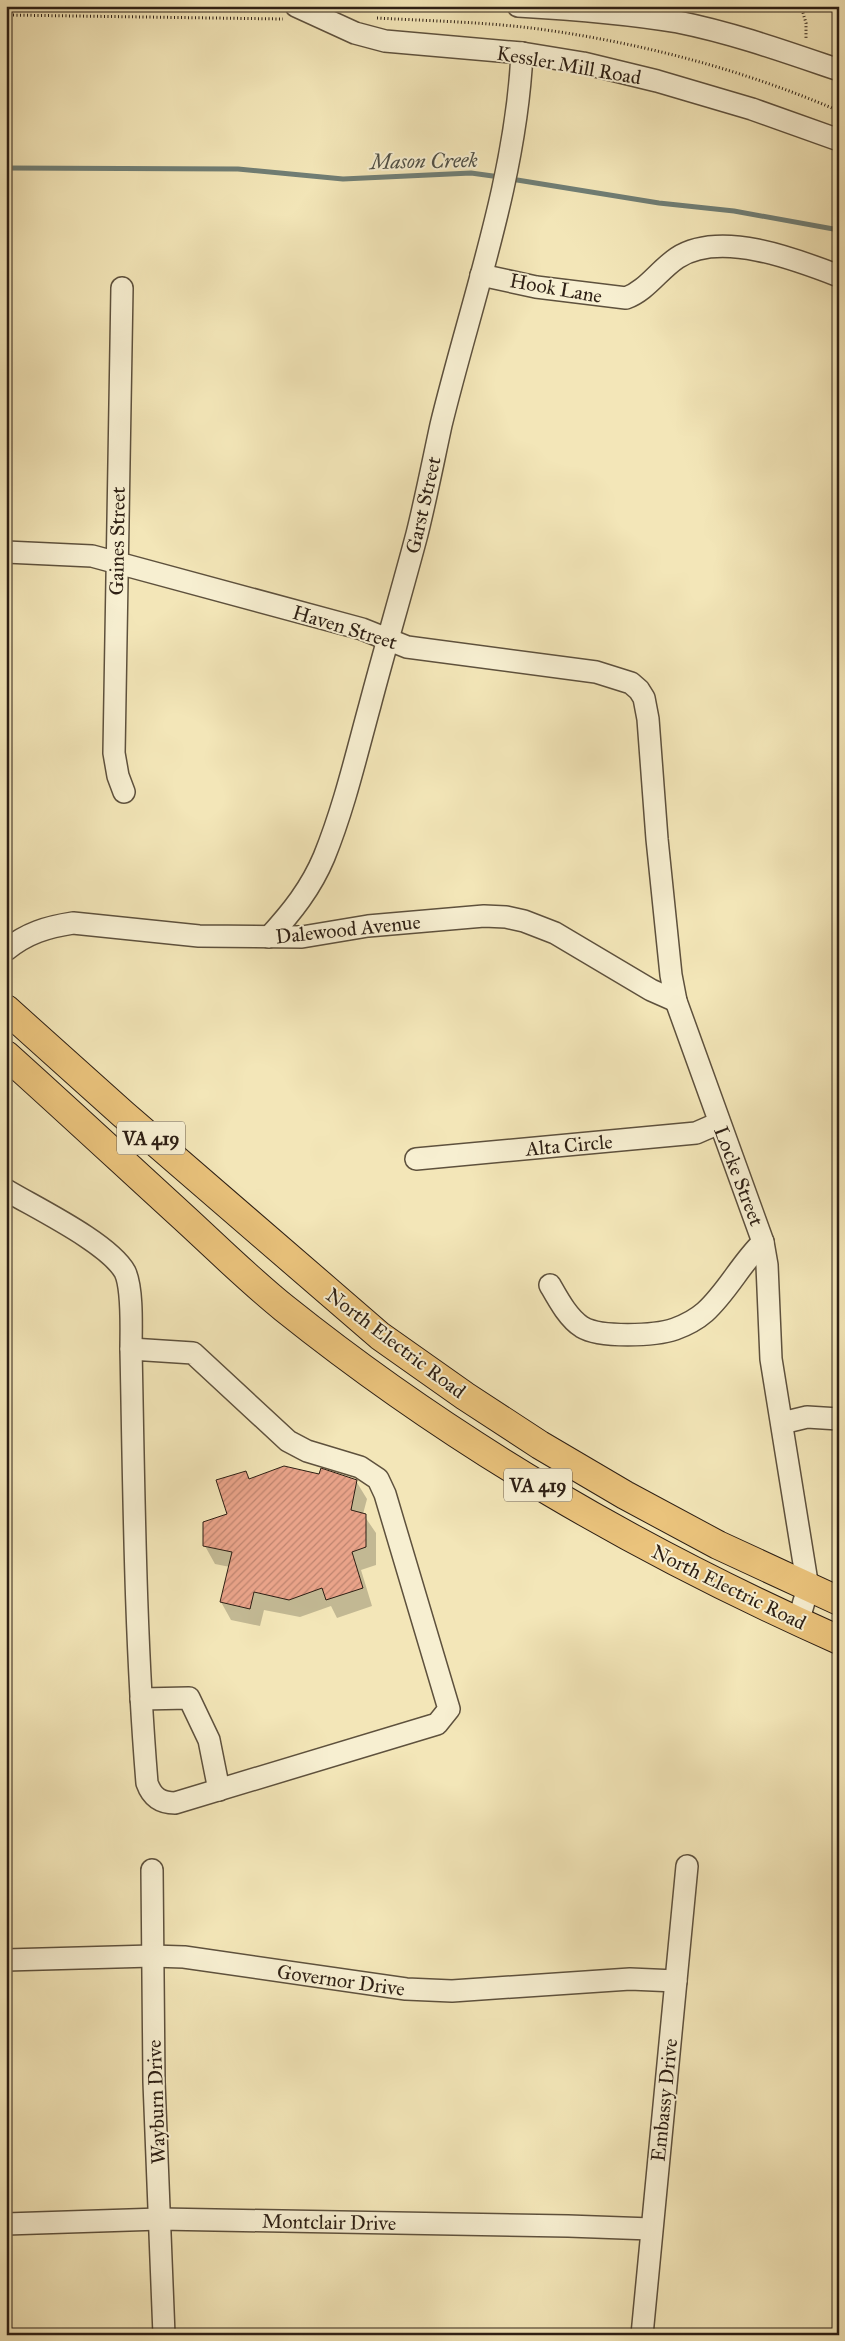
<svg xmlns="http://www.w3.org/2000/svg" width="845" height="2341" viewBox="0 0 845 2341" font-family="'IM FELL Great Primer',serif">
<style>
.shadow{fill:#0003}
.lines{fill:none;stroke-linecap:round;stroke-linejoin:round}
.stream{stroke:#707e75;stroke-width:5}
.building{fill:url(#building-hatch);stroke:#2d1f14}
.minor-casing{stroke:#5e513d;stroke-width:24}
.major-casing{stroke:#2d1f14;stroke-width:30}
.path{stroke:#2d1f14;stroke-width:3;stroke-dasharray:1 2.5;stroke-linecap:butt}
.minor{stroke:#f7efd1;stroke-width:21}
.major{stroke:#eac37c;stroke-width:28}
.labels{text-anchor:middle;stroke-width:4;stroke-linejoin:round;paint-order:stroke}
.shield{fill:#f7efd1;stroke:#6a5d4d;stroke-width:1}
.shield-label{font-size:19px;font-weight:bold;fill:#2d1f14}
.street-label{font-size:20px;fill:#2d1f14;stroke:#f7efd1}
.water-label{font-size:21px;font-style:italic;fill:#4f4f45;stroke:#f7efd1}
</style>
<defs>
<pattern id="building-hatch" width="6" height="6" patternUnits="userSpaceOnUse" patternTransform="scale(1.25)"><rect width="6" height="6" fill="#e9a389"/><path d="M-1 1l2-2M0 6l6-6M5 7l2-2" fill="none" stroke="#bd846f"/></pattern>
</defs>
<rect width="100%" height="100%" fill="#f3e6b8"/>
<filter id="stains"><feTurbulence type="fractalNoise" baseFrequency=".004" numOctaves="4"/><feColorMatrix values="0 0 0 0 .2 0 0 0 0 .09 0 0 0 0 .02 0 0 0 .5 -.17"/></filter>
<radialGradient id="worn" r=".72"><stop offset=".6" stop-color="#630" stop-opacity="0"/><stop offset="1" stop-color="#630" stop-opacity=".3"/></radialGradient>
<polygon class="shadow" points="246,1472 250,1480 356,1481 367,1499 363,1514 376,1533 376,1565 361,1570 372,1606 337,1618 331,1606 300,1617 264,1610 260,1626 231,1620 221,1602 230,1567 215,1564 205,1546 229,1515"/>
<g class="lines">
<g class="stream">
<polyline points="6,168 238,169 343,179 471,173 500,177"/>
<polyline points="511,179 659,203 734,211 839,230"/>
</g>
</g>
<polygon class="building" points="284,1466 319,1474 321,1468 357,1480 351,1510 366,1514 366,1547 352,1552 363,1588 326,1600 322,1588 289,1600 254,1592 250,1609 220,1602 232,1552 203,1546 203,1522 227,1514 216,1480 246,1471 249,1479"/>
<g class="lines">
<g class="minor-casing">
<g id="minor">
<polyline points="296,6 355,33 385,41 522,53 583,63 657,81 752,109 839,140"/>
<path d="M518,6C572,9 625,13 678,22C733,33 786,52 839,70"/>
<path d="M481,275L536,287L626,298C646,291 659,270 677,258C720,230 795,259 839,276"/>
<polyline points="122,288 114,753 118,776 124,792"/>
<polyline points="6,552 92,556 362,629 407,647 596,672 631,683 639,690 644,698 648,719 657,839 671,975 676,1001 763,1242 767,1265 771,1359 808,1588 798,1622"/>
<path d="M269,937C292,912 311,888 324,857C344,808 356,756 370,705C385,648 402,591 417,534C426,498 433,462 441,425C471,302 516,180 522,53"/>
<path d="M6,950C27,933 47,927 73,923L199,936L302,937L368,926L484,916L506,917L524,921L555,933L651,990L676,1001"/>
<polyline points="416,1159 696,1133 719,1123"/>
<path d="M6,1190C36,1208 109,1243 125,1272C133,1289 131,1330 131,1349"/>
<path d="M550,1285C558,1299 568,1318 582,1327C600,1338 655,1336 675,1329C686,1325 697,1319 705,1312C728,1291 741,1263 763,1242"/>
<path d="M131,1349L193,1353L288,1441L307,1451L360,1467L378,1479L385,1494L449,1709L437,1724L175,1803C160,1803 152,1797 147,1783C135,1638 134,1494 131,1349Z"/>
<polyline points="782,1423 807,1417 839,1419"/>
<polyline points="141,1699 189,1698 209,1740 219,1790"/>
<polyline points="152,1870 154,2082 164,2335"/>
<polyline points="6,1960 152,1956 184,1957 406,1989 452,1991 630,1979 676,1981"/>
<polyline points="6,2224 160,2219 568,2226 651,2229"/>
<polyline points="642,2335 687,1866"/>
</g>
</g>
<g class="major-casing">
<g id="major">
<polyline points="6,1009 123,1114 380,1336 465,1396 540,1445 625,1495 718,1545 839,1601"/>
<path d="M6,1055C65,1108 123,1162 181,1215C215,1246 248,1279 284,1308C455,1445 639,1551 839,1640"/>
</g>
</g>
<g class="path">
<polyline points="801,6 806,23 806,40"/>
<polyline points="6,15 283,19"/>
<path d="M377,18C431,21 486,22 539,29C642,43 744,70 839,111"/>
</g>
<use href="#minor" class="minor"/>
<use href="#major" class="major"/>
</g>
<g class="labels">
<g class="shield">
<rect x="117" y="1121.5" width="68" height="33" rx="4"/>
<rect x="504" y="1468.5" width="68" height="33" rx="4"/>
</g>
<g class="shield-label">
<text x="151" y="1145">VA 419</text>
<text x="538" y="1492">VA 419</text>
</g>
<g class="street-label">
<text transform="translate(569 65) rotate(10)" y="7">Kessler Mill Road</text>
<text transform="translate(556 288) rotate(10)" y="7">Hook Lane</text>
<text transform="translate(423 505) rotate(-77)" y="7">Garst Street</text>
<text transform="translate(117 541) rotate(-89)" y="7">Gaines Street</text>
<text transform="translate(345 627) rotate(17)" y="7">Haven Street</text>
<text transform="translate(348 929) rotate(-6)" y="7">Dalewood Avenue</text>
<text transform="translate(569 1145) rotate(-5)" y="7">Alta Circle</text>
<text transform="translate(739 1176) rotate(69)" y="7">Locke Street</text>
<text transform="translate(396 1343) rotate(37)" y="7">North Electric Road</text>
<text transform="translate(729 1587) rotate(26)" y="7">North Electric Road</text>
<text transform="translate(341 1980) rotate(8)" y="7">Governor Drive</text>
<text transform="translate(664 2100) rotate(-84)" y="7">Embassy Drive</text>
<text transform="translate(156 2102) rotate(-92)" y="7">Wayburn Drive</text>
<text transform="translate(329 2222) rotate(1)" y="7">Montclair Drive</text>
</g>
<g class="water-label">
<text transform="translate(424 161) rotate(-1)" y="7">Mason Creek</text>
</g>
</g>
<rect width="845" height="2341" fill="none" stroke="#f3e6b8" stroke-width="25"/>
<rect x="8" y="8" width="830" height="2326" fill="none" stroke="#2d1f14" stroke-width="2.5"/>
<rect x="12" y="12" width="820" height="2316" fill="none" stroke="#2d1f14"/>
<rect width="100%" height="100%" filter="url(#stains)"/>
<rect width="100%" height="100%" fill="url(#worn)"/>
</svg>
